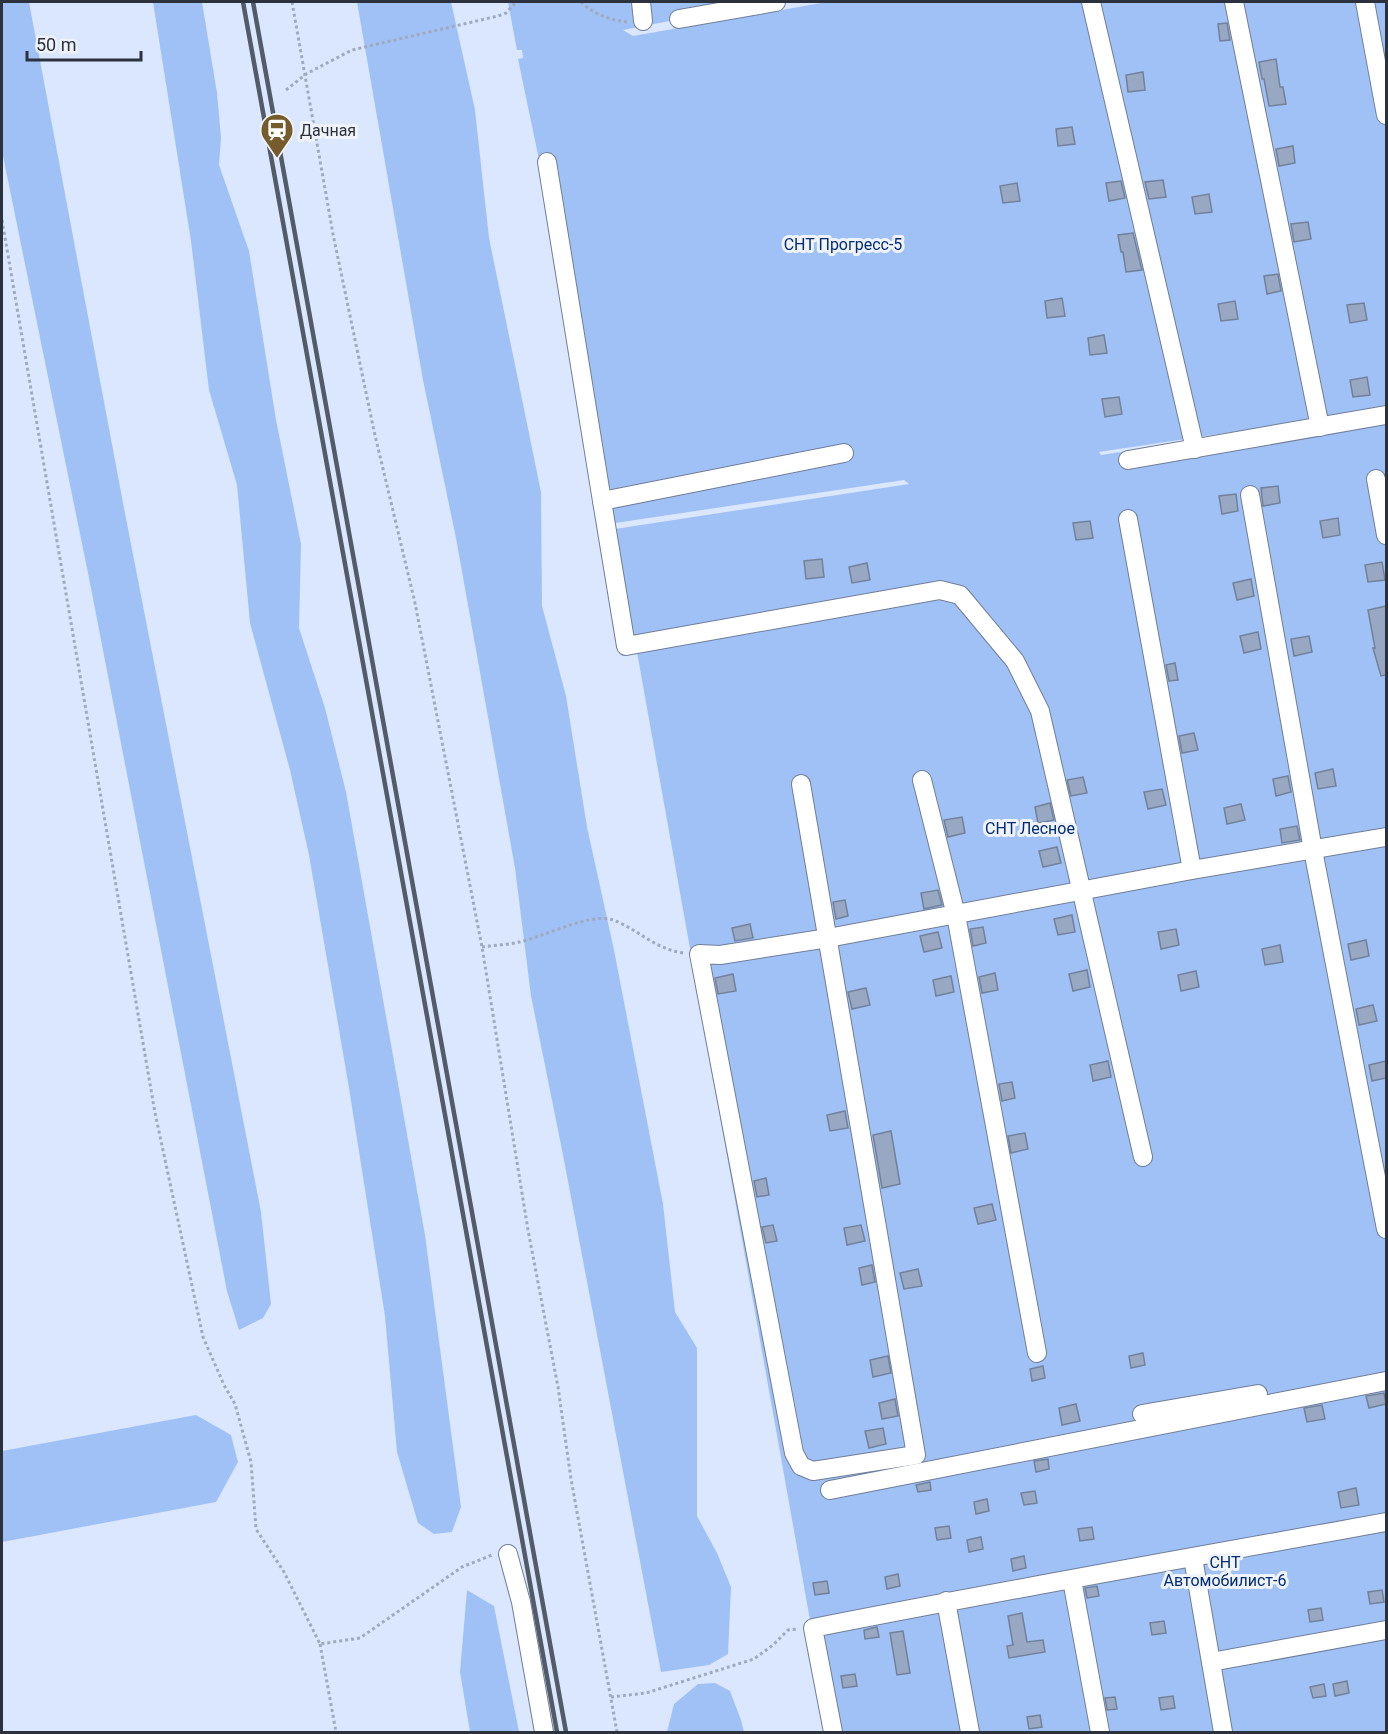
<svg xmlns="http://www.w3.org/2000/svg" width="1388" height="1734" viewBox="0 0 1388 1734" font-family="Roboto,sans-serif">
<style>
.green{fill:#a0c1f6}
.building{fill:#98a8c3;stroke:#72819b;stroke-width:1.5}
.lines{fill:none;stroke-linecap:round;stroke-linejoin:round}
.minor-casing{stroke:#6f7e98;stroke-width:20}
.path{stroke:#a0aabd;stroke-width:3;stroke-dasharray:3 3;stroke-linecap:butt}
.minor{stroke:#fff;stroke-width:18}
.rail{stroke:#535a68;stroke-width:4.5}
.labels{text-anchor:middle;stroke-width:6;stroke-linejoin:round;paint-order:stroke}
.poi-label{font-size:16px;fill:#2c323d;stroke:#f0f4fa;text-anchor:start}
.park-label{font-size:16px;fill:#002c76;stroke:#f0f4fa}
</style>
<rect width="100%" height="100%" fill="#dae7fe"/>
<g class="green">
<polygon points="2,2 29,2 123,503 261,1212 271,1304 263,1318 239,1330 227,1291 90,583 2,151"/>
<polygon points="153,2 202,2 217,93 221,138 219,165 249,251 276,420 301,544 299,628 325,708 346,792 425,1235 461,1507 452,1532 434,1534 418,1523 397,1452 385,1316 348,1082 309,855 290,770 250,623 237,485 209,390 191,241"/>
<polygon points="357,2 451,2 475,110 489,238 541,492 542,606 566,696 587,827 614,950 663,1204 675,1312 697,1348 697,1516 717,1553 731,1587 728,1654 709,1665 661,1672 563,1155 531,996 515,868 456,538 423,380"/>
<polygon points="508,2 768,2 623,30 633,36 827,2 1386,2 1386,409 1099,452 1101,455 1386,412 1386,1732 830,1732 615,529 909,484 904,480 615,523 518,59 523,58 522,50 517,50"/>
<polygon points="196,1415 231,1435 238,1462 216,1502 2,1542 2,1451"/>
<polygon points="467,1590 494,1606 519,1732 470,1732 460,1672"/>
<polygon points="715,1683 730,1691 741,1720 744,1732 667,1732 674,1704 698,1684"/>
</g>
<g class="building">
<polygon points="1227,23 1230,40 1220,41 1218,24"/>
<polygon points="1276,59 1280,87 1283,87 1286,104 1269,106 1264,79 1262,79 1259,62"/>
<polygon points="1143,72 1145,90 1128,92 1126,75"/>
<polygon points="1072,127 1075,144 1058,146 1056,129"/>
<polygon points="1293,146 1295,163 1279,166 1276,149"/>
<polygon points="1163,180 1166,197 1149,199 1145,182"/>
<polygon points="1121,181 1125,198 1109,201 1106,183"/>
<polygon points="1017,183 1020,201 1003,203 1000,186"/>
<polygon points="1209,194 1212,212 1195,214 1192,197"/>
<polygon points="1308,222 1311,239 1294,242 1291,224"/>
<polygon points="1133,233 1142,270 1126,272 1123,252 1121,252 1118,235"/>
<polygon points="1278,274 1281,291 1267,294 1264,276"/>
<polygon points="1062,298 1065,316 1047,318 1045,301"/>
<polygon points="1235,301 1238,319 1221,321 1218,304"/>
<polygon points="1364,303 1367,320 1350,323 1347,305"/>
<polygon points="1104,335 1107,353 1090,355 1088,338"/>
<polygon points="1367,377 1370,395 1353,397 1350,380"/>
<polygon points="1119,397 1122,414 1105,417 1102,399"/>
<polygon points="1278,486 1280,503 1263,506 1261,488"/>
<polygon points="1236,494 1238,511 1222,514 1219,496"/>
<polygon points="1338,518 1340,535 1323,538 1320,521"/>
<polygon points="1090,521 1093,538 1076,540 1073,523"/>
<polygon points="822,559 824,577 806,579 804,561"/>
<polygon points="1382,562 1385,580 1368,582 1365,565"/>
<polygon points="867,563 870,580 852,583 849,567"/>
<polygon points="1251,579 1254,596 1237,600 1233,583"/>
<polygon points="1386,606 1386,675 1381,676 1373,648 1375,648 1368,610"/>
<polygon points="1258,632 1261,649 1244,653 1240,636"/>
<polygon points="1309,636 1312,652 1294,656 1291,639"/>
<polygon points="1175,663 1178,680 1169,681 1166,665"/>
<polygon points="1194,733 1198,750 1182,753 1179,736"/>
<polygon points="1333,769 1336,786 1318,789 1315,773"/>
<polygon points="1288,776 1291,792 1276,796 1273,779"/>
<polygon points="1083,777 1087,793 1071,796 1067,780"/>
<polygon points="1162,789 1166,805 1148,809 1144,792"/>
<polygon points="1050,803 1054,820 1038,823 1035,807"/>
<polygon points="1241,804 1245,820 1227,824 1224,808"/>
<polygon points="962,817 965,833 948,837 944,820"/>
<polygon points="1297,826 1300,840 1282,843 1280,829"/>
<polygon points="1057,847 1061,863 1043,867 1039,851"/>
<polygon points="938,890 942,905 924,909 921,893"/>
<polygon points="845,900 848,916 836,919 833,902"/>
<polygon points="1072,915 1075,932 1058,935 1054,919"/>
<polygon points="750,924 753,938 735,941 732,928"/>
<polygon points="983,927 986,943 973,946 970,929"/>
<polygon points="1176,929 1179,945 1161,949 1158,932"/>
<polygon points="938,932 942,948 924,952 920,936"/>
<polygon points="1366,940 1369,956 1351,960 1348,944"/>
<polygon points="1280,945 1283,962 1265,965 1262,949"/>
<polygon points="1087,970 1090,987 1073,991 1069,974"/>
<polygon points="1196,971 1199,987 1181,991 1178,975"/>
<polygon points="995,973 998,990 982,993 979,977"/>
<polygon points="733,974 736,991 718,994 715,978"/>
<polygon points="951,976 954,992 936,996 933,980"/>
<polygon points="866,988 870,1005 852,1009 848,992"/>
<polygon points="1373,1005 1377,1021 1359,1025 1356,1009"/>
<polygon points="1108,1061 1111,1077 1093,1081 1090,1065"/>
<polygon points="1386,1061 1386,1078 1372,1081 1369,1065"/>
<polygon points="1012,1082 1015,1098 1002,1101 999,1084"/>
<polygon points="845,1111 848,1128 830,1131 827,1115"/>
<polygon points="891,1131 900,1184 882,1188 873,1135"/>
<polygon points="1025,1133 1028,1149 1011,1153 1008,1136"/>
<polygon points="766,1178 769,1195 757,1197 754,1181"/>
<polygon points="992,1204 996,1220 978,1224 974,1208"/>
<polygon points="773,1225 777,1241 766,1243 762,1227"/>
<polygon points="861,1225 865,1241 847,1245 844,1228"/>
<polygon points="872,1265 875,1282 862,1285 859,1268"/>
<polygon points="918,1269 922,1286 904,1289 900,1273"/>
<polygon points="1143,1353 1145,1365 1131,1368 1129,1356"/>
<polygon points="888,1356 891,1373 873,1377 870,1360"/>
<polygon points="1043,1366 1045,1378 1032,1381 1030,1369"/>
<polygon points="1384,1393 1386,1404 1369,1408 1366,1396"/>
<polygon points="895,1399 898,1416 882,1419 879,1403"/>
<polygon points="1076,1404 1080,1421 1062,1425 1059,1408"/>
<polygon points="1322,1405 1325,1419 1307,1422 1304,1408"/>
<polygon points="883,1428 886,1444 869,1448 865,1431"/>
<polygon points="1048,1459 1049,1469 1036,1472 1034,1461"/>
<polygon points="930,1482 931,1490 918,1492 916,1485"/>
<polygon points="1356,1488 1359,1505 1341,1508 1338,1492"/>
<polygon points="1035,1491 1037,1503 1024,1505 1021,1493"/>
<polygon points="987,1499 989,1511 976,1514 974,1502"/>
<polygon points="949,1526 951,1538 937,1540 935,1528"/>
<polygon points="1092,1527 1094,1539 1080,1541 1078,1529"/>
<polygon points="981,1537 983,1549 969,1552 967,1540"/>
<polygon points="1024,1556 1026,1568 1013,1571 1011,1559"/>
<polygon points="898,1574 900,1586 887,1589 885,1577"/>
<polygon points="827,1581 829,1593 815,1595 813,1583"/>
<polygon points="1097,1586 1099,1596 1087,1598 1085,1588"/>
<polygon points="1382,1590 1384,1602 1370,1604 1368,1592"/>
<polygon points="1321,1608 1323,1620 1310,1622 1308,1610"/>
<polygon points="1022,1613 1027,1642 1043,1640 1045,1652 1009,1658 1007,1646 1013,1645 1008,1616"/>
<polygon points="1164,1621 1166,1633 1152,1635 1150,1623"/>
<polygon points="877,1627 879,1637 865,1639 864,1630"/>
<polygon points="903,1631 910,1673 897,1675 890,1633"/>
<polygon points="855,1674 857,1686 843,1688 841,1676"/>
<polygon points="1347,1681 1349,1693 1335,1696 1333,1684"/>
<polygon points="1324,1684 1326,1696 1313,1698 1310,1687"/>
<polygon points="1173,1696 1175,1708 1161,1710 1159,1698"/>
<polygon points="1115,1697 1117,1709 1107,1710 1105,1698"/>
<polygon points="1040,1715 1042,1727 1029,1729 1027,1717"/>
</g>
<g class="lines">
<g class="minor-casing">
<g id="minor">
<polyline points="641,2 643,21"/>
<polyline points="1091,2 1195,449"/>
<polyline points="1234,2 1320,427"/>
<polyline points="1365,2 1386,115"/>
<polyline points="679,19 776,2"/>
<polyline points="547,162 602,501"/>
<polyline points="844,453 602,501 626,646 940,590 960,595 1015,661 1040,711 1143,1157"/>
<polyline points="1128,460 1386,415"/>
<polyline points="1376,479 1386,535"/>
<polyline points="1250,495 1313,850 1386,1229"/>
<polyline points="1128,519 1192,870"/>
<polyline points="922,780 956,915 1037,1353"/>
<polyline points="801,784 916,1455 813,1471 801,1466 794,1453 699,954 720,955 828,938 1192,870 1386,837"/>
<polyline points="1142,1414 1258,1394"/>
<polyline points="830,1490 1386,1381"/>
<polyline points="508,1554 521,1602 544,1732"/>
<polyline points="1193,1558 1223,1732"/>
<polyline points="1072,1580 1100,1732"/>
<polyline points="946,1601 970,1732"/>
<polyline points="1211,1662 1386,1630"/>
<path d="M833,1732L813,1628C1004,1590 1195,1557 1386,1522"/>
</g>
</g>
<g class="path">
<polyline points="292,2 333,234 374,431 415,603 482,947 528,1230 558,1387 571,1479 617,1732"/>
<path d="M581,2C593,14 610,20 627,22"/>
<polyline points="286,90 306,74 352,50 498,16 506,13 516,2"/>
<polyline points="2,220 155,1113 203,1337 224,1385 235,1404 251,1462 256,1529 284,1572 320,1644 360,1638 462,1567 492,1555"/>
<path d="M482,947C494,945 507,945 519,942C544,937 590,912 613,920C638,929 657,951 685,953"/>
<polyline points="320,1644 336,1732"/>
<polyline points="611,1697 646,1693 754,1659 773,1645 788,1630 797,1629"/>
</g>
<use href="#minor" class="minor"/>
<g class="rail">
<polyline points="243,2 557,1732"/>
<polyline points="253,2 566,1732"/>
</g>
</g>
<defs>
<g id="station-pin" transform="scale(1.725)"><path d="M0 17L-7.5 6A9.5 9.5 0 1 1 7.5 6Z" fill="#765c2d" stroke="#f0f4fa"/><path d="M-3-6H3Q5-6 5-4V2Q5 4 3 4L4.5 6H3L1.5 4h-3L-3 6H-4.5L-3 4Q-5 4-5 2V-4Q-5-6-3-6ZM-3.5-4v3h7v-3ZM-3.5 1v1.5H-2V1ZM2 1v1.5H3.5V1Z" fill="#fff"/></g>
</defs>
<g fill-rule="evenodd">
<use href="#station-pin" x="277" y="130"/>
</g>
<g class="labels">
<g class="poi-label">
<text x="300" y="136">Дачная</text>
</g>
<g class="park-label">
<text x="843" y="250">СНТ Прогресс-5</text>
<text x="1030" y="834">СНТ Лесное</text>
<text x="1225" y="1568">СНТ<tspan x="1225" dy="18">Автомобилист-6</tspan></text>
</g>
</g>
<rect width="1388" height="1734" fill="none" stroke="#2c323d" stroke-width="6"/>
<path d="M27 51v9h114v-9" fill="none" stroke="#2c323d" stroke-width="3"/>
<text x="36" y="51" font-size="18" fill="#2c323d" stroke="#f0f4fa" stroke-width="4.5" paint-order="stroke">50 m</text>
</svg>
